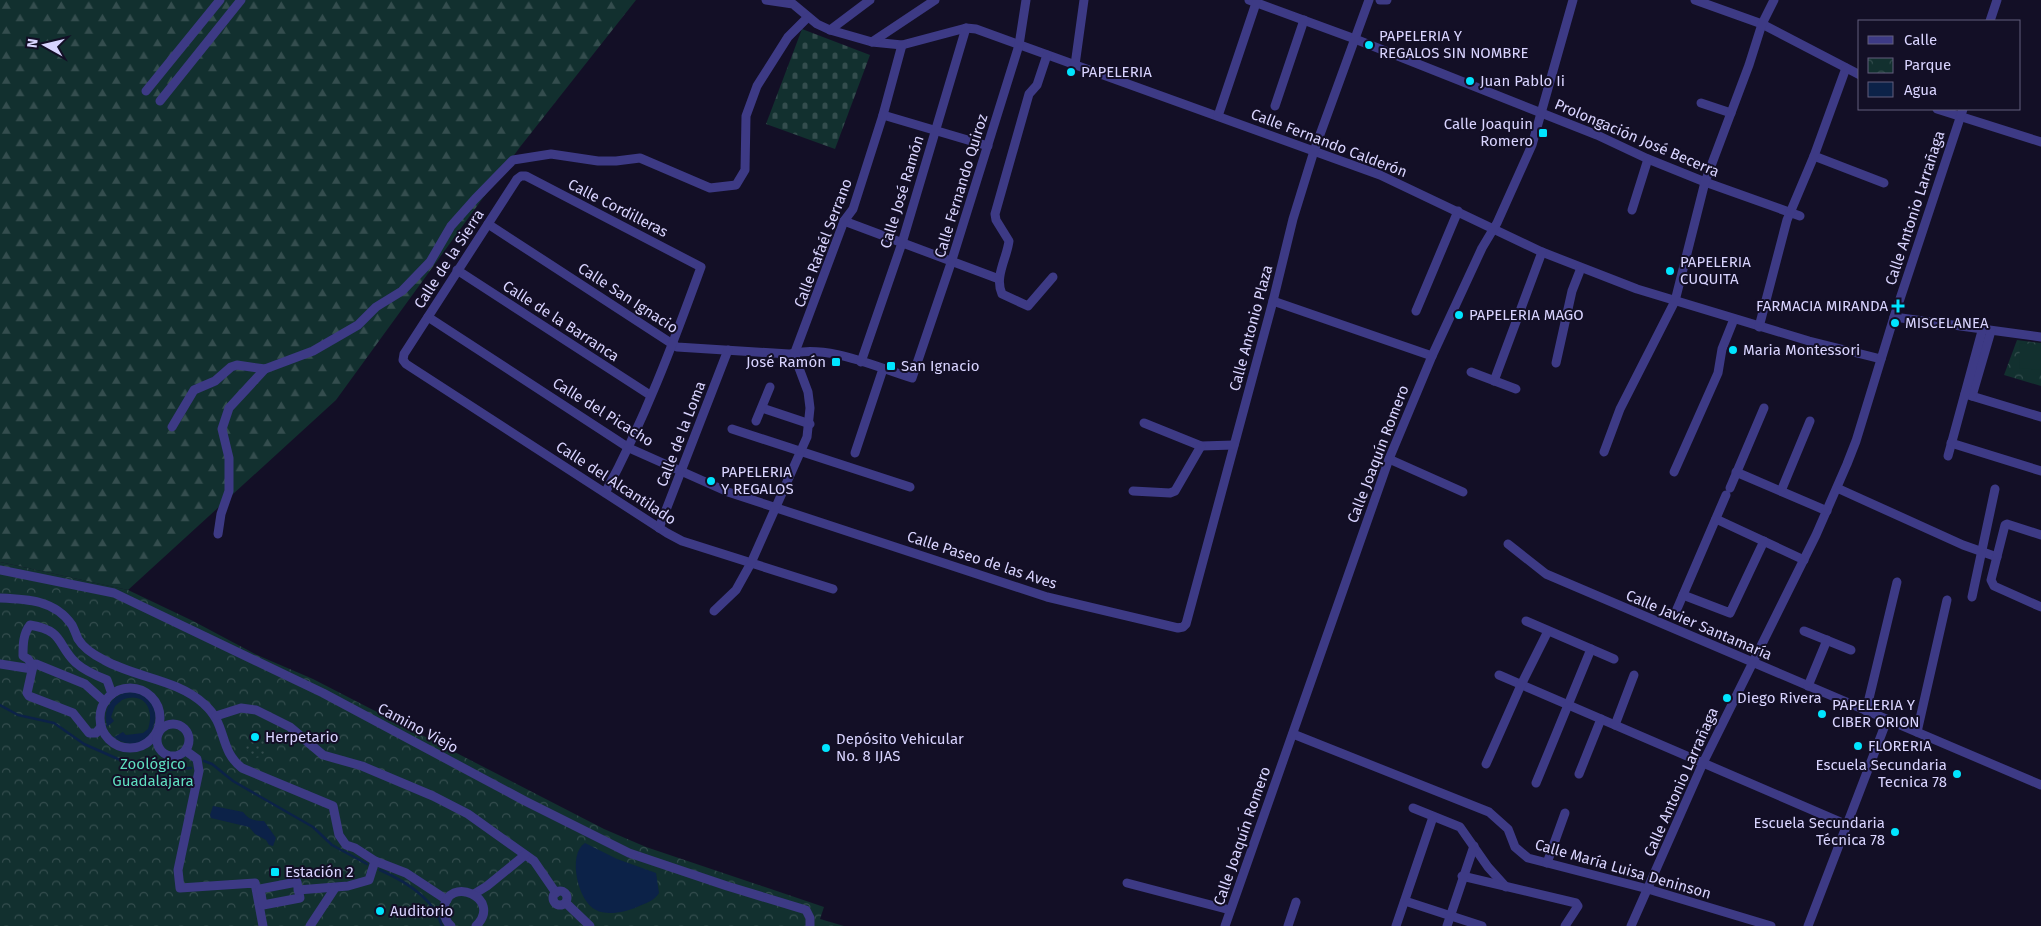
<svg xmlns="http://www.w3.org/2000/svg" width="2041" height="926" viewBox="0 0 2041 926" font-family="'Fira Sans',sans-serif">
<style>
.forest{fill:url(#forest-firs)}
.cemetery{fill:url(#cemetery-stones)}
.park{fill:url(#park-crowns)}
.garden{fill:url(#garden-dots)}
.pitch{fill:#12302f}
.water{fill:#0c2248}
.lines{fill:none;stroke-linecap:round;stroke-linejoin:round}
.stream{stroke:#0c2248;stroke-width:2.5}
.minor{stroke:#3d3a85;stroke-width:9}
.poi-dot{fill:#00e5ff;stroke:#130f26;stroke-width:2}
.labels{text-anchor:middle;stroke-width:4;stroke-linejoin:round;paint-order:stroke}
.poi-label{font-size:15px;fill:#d9d4ff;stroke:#130f26;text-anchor:start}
.street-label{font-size:15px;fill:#d9d4ff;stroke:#130f26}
.park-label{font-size:15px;fill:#5fe0c0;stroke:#130f26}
</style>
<defs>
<pattern id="forest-firs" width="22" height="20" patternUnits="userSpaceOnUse" patternTransform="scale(1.25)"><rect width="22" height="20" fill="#12302f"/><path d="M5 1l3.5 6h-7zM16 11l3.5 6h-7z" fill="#344d4e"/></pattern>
<pattern id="cemetery-stones" width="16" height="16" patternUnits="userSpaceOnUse" patternTransform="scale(1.25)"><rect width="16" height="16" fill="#12302f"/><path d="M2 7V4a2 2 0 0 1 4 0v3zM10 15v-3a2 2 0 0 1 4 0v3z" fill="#344d4e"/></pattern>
<pattern id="park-crowns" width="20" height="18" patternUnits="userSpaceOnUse" patternTransform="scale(1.25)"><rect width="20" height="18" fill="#12302f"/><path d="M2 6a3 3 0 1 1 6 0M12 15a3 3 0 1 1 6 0" fill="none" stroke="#344d4e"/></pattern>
<pattern id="garden-dots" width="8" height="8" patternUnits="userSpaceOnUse" patternTransform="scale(1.25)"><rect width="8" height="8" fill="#12302f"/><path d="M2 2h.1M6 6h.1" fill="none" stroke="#344d4e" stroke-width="1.8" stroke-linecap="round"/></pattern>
</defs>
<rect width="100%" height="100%" fill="#130f26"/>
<polygon class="forest" points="0,0 636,0 520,147 336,400 128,590 0,562"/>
<polygon class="cemetery" points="802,29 870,55 835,149 766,124"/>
<g class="park">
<polygon points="2017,340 2041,343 2041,386 2004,375"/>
<polygon points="0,562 128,590 193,621 257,655 313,679 604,829 646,847 824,907 820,919 844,926 0,926"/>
</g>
<circle class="garden" cx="256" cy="748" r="10"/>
<polygon class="pitch" points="2020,343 2041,345 2041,370 2019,368"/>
<g class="water">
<path d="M124,693C176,685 156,767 114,737L123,732L126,735L143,733L148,729C155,709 144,691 122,700L115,706L111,717L114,721L107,727C103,711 109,699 124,693Z"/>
<path d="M213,806L243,812C249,820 255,821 264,821L276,838L273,846L269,845L266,840L255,834L249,827L211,818L210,815Z"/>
<path d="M585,843L617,859L656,873L659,893C654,901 646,903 637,907C626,912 607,916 596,910C578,902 567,854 585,843Z"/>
</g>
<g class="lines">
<g class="stream">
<polyline points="0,705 18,715 54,723 84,744 118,759 164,770 191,768"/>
<polyline points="204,761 212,764 233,781 313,827 332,845 367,864"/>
<path d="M380,870C405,881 434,898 442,926"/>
</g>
<g class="minor">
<polyline points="766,0 793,4 817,24 830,30 872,42 902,45 966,28 976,29 1380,175 1542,252 1637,289 1809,341 1881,359"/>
<polyline points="1249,0 1355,39 1597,135 1648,159 1705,182 1800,216"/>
<polyline points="1380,0 1387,0"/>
<polyline points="1695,0 1762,24 1860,75"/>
<polyline points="1990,21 1997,0"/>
<polyline points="830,30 870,0"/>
<polyline points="872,42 935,0"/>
<path d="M1047,55L1037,85L1029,94L995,214L996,220L1009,241C1007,258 994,277 1002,294L1028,306L1053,277"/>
<polyline points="1075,65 1084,0"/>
<polyline points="146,91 220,0"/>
<polyline points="160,101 241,0"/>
<polyline points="1701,103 1731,113"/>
<polyline points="1275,106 1304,20"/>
<polyline points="1937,109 2041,142"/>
<polyline points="883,115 988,146"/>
<polyline points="1218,116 1256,3"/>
<polyline points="1814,156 1884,183"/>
<polyline points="1632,210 1648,159"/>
<polyline points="844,221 999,279"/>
<path d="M488,224L677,347L789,354C829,344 875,367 912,378L951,263L1019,45L1026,0"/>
<polyline points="457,270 650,395"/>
<polyline points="1273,301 1432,356"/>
<polyline points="1416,311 1458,211"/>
<polyline points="428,317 629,448 728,492 1047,597 1178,628 1183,627 1186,624 1273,301 1293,219 1314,151 1369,0"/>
<polyline points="1894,317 2041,337"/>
<polyline points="1759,327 1787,220 1814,156 1846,68"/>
<polyline points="861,362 902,243 966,28"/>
<polyline points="1556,363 1572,291 1581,268"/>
<polyline points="1471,372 1516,389"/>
<polyline points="1494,381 1542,252"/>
<polyline points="1965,394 2041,417"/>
<polyline points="1972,396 1991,331"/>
<polyline points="762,408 810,424"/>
<polyline points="756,421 770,387"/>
<polyline points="1144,423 1201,446 1234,445"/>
<polyline points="172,427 194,390 215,381 231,367 237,365 265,369 313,351 358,325 376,307 402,291 430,262 451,226 475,199 513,160 551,154 598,161 616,161 640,158 710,188 736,185 745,170 746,116 757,86 788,37 808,17"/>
<polyline points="732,429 910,487"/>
<polyline points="1951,443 2041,471"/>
<polyline points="1604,452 1620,409 1675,301 1705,182 1749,65 1762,24 1774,0"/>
<polyline points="855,453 883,369"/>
<polyline points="1948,456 1982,331"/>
<polyline points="1389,459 1463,492"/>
<polyline points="1674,472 1718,373 1722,349 1734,319"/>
<polyline points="1736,472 1827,511"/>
<polyline points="1730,488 1764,408"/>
<polyline points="1837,488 1963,545 1997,557"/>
<polyline points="1133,491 1170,493 1175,491 1201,446"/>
<polyline points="1781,491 1810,421"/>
<path d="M605,493C644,421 673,344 701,267L526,176H521L517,179L404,354L403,360L406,364L667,533L682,541L833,589"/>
<polyline points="1716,519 1804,560"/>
<polyline points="659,528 728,350"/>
<polyline points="218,534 221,514 229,491 229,458 222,429 229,408 265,369"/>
<polyline points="2041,535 2007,524 2005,525 1991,580 1994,586 2041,607"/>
<polyline points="1508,544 1546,574 2041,785"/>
<polyline points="0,570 114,593 323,693 525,801 629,853 727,886 806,910 810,918 810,926"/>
<polyline points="1683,595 1730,613 1764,541"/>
<polyline points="1972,597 1995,489"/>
<path d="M0,598C27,599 55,600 72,625C74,629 76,634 78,639C84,649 94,655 104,660C136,678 177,679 204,704C228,725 218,749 242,768L333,806L339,835L346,845L355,848L375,861L406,873L447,900"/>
<polyline points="714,611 736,590 751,563 807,437 810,408 808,392 796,360 795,352 844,221 853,209 883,115 902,45"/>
<polyline points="1674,616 1726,495"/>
<polyline points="1526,621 1614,659"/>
<polyline points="1804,631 1851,650"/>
<polyline points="0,664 32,669"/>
<polyline points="33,666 36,664 85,684 105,702"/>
<polyline points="1499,675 1847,825"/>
<polyline points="1808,686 1827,640"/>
<circle cx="130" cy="718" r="30"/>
<polyline points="1866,711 1897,582"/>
<polyline points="216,716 241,708 256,710 290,727 323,755 362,766 433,796 468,814 534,861 556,893"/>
<circle cx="173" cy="740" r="16"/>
<polyline points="1615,725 1634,675"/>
<path d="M101,727L96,733H89L73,713L29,696L27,693L33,666L28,659L23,656C23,645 23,634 30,625C65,631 56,644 76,663C85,671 97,676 107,680L112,694"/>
<polyline points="1917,732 1947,600"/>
<polyline points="1293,734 1489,812 1508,829 1515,847 1528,858 1648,889 1771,926"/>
<polyline points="186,751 197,759 199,771 178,870 180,888 255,883 263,926"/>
<polyline points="1486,764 1521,685 1548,631"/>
<polyline points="1579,774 1601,719"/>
<polyline points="1536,783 1591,649"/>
<polyline points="1413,808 1460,827 1488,867 1506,887"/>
<polyline points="1547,863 1565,813"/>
<polyline points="1462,876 1576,903 1578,906 1565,926"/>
<polygon points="297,882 300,898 263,905 260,889"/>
<polyline points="1127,883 1230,910"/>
<polyline points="298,890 348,886 369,880 375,861"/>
<circle cx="560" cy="898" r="7"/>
<polyline points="474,894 487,886 525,855"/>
<polyline points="1405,901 1482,926"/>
<polyline points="566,903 590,926"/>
<polyline points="310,926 335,888"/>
<path d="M451,926C446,922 444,916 444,909C447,874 504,898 476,926"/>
<polyline points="1225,926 1389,459 1432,356 1482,248 1497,223 1532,145 1573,0"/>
<polyline points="1288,926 1296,902"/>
<polyline points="1396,926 1433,817"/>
<polyline points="1447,926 1474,846"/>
<polyline points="1631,926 1703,763 1816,535 1847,464 1856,441 1894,317 1963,109"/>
<polyline points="1808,926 1887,720"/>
</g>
</g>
<g class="poi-dot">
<circle cx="1369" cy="45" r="5"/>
<circle cx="1071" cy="72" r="5"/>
<circle cx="1470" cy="81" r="5"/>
<rect x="1538" y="128" width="10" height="10" rx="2.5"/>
<circle cx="1670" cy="271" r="5"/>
<path d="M1895.5 298.5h5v5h5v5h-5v5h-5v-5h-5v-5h5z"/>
<circle cx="1459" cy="315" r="5"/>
<circle cx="1895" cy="323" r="5"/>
<circle cx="1733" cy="350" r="5"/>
<rect x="831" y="357" width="10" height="10" rx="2.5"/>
<rect x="886" y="361" width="10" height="10" rx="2.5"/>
<circle cx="711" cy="481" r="5"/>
<circle cx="1727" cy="698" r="5"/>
<circle cx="1822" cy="714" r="5"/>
<circle cx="255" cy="737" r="5"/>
<circle cx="1858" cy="746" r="5"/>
<circle cx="826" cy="748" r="5"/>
<circle cx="1957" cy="774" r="5"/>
<circle cx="1895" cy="832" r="5"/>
<rect x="270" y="867" width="10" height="10" rx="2.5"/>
<circle cx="380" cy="911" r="5"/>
</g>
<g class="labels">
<g class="poi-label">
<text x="1379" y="41">PAPELERIA Y<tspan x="1379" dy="17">REGALOS SIN NOMBRE</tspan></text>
<text x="1081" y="77">PAPELERIA</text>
<text x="1480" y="86">Juan Pablo Ii</text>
<text x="1533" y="129" text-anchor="end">Calle Joaquin<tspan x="1533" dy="17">Romero</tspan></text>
<text x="1680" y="267">PAPELERIA<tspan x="1680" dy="17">CUQUITA</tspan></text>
<text x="1888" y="311" text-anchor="end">FARMACIA MIRANDA</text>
<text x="1469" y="320">PAPELERIA MAGO</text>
<text x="1905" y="328">MISCELANEA</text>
<text x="1743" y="355">Maria Montessori</text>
<text x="826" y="367" text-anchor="end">José Ramón</text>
<text x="901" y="371">San Ignacio</text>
<text x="721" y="477">PAPELERIA<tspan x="721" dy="17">Y REGALOS</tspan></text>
<text x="1737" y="703">Diego Rivera</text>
<text x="1832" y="710">PAPELERIA Y<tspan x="1832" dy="17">CIBER ORION</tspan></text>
<text x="265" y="742">Herpetario</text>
<text x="836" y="744">Depósito Vehicular<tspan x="836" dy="17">No. 8 IJAS</tspan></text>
<text x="1868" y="751">FLORERIA</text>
<text x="1947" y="770" text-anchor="end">Escuela Secundaria<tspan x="1947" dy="17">Tecnica 78</tspan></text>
<text x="1885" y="828" text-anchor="end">Escuela Secundaria<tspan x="1885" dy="17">Técnica 78</tspan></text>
<text x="285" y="877">Estación 2</text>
<text x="390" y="916">Auditorio</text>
</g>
<g class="street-label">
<text transform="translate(1637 138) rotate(23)" y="5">Prolongación José Becerra</text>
<text transform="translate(1329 143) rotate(21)" y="5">Calle Fernando Calderón</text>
<text transform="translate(961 186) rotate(-73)" y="5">Calle Fernando Quiroz</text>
<text transform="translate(902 192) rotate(-73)" y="5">Calle José Ramón</text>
<text transform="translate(618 208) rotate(27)" y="5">Calle Cordilleras</text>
<text transform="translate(1915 208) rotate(-72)" y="5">Calle Antonio Larrañaga</text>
<text transform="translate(823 243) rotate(-69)" y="5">Calle Rafaél Serrano</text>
<text transform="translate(449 259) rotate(-57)" y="5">Calle de la Sierra</text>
<text transform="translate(628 298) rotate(33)" y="5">Calle San Ignacio</text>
<text transform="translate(561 321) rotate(33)" y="5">Calle de la Barranca</text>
<text transform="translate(1251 328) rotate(-75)" y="5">Calle Antonio Plaza</text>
<text transform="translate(603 412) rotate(32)" y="5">Calle del Picacho</text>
<text transform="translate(681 434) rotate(-69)" y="5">Calle de la Loma</text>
<text transform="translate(1378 454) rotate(-69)" y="5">Calle Joaquín Romero</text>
<text transform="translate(616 483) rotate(33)" y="5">Calle del Alcantilado</text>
<text transform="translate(982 560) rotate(18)" y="5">Calle Paseo de las Aves</text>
<text transform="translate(1699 625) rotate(23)" y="5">Calle Javier Santamaría</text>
<text transform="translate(418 728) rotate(28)" y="5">Camino Viejo</text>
<text transform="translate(1681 782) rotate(-66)" y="5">Calle Antonio Larrañaga</text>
<text transform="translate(1242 836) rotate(-71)" y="5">Calle Joaquín Romero</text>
<text transform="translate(1623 869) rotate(16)" y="5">Calle María Luisa Deninson</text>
</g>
<g class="park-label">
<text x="153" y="769">Zoológico<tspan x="153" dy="17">Guadalajara</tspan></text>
</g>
</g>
<rect x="1858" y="20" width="162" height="90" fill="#130f26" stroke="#625e7d"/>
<rect x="1868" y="36" width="25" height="8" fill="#3d3a85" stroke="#625e7d"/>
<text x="1904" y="45" font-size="15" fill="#d9d4ff">Calle</text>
<rect x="1868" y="58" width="25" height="15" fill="url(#park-crowns)" stroke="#625e7d"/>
<text x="1904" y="70" font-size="15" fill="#d9d4ff">Parque</text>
<rect x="1868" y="82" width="25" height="15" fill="#0c2248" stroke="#625e7d"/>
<text x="1904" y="95" font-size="15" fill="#d9d4ff">Agua</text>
<g transform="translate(45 45) rotate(278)" stroke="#130f26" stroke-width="4" paint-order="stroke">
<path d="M0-4L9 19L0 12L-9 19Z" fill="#d9d4ff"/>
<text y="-8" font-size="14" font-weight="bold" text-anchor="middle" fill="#d9d4ff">N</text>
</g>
</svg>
